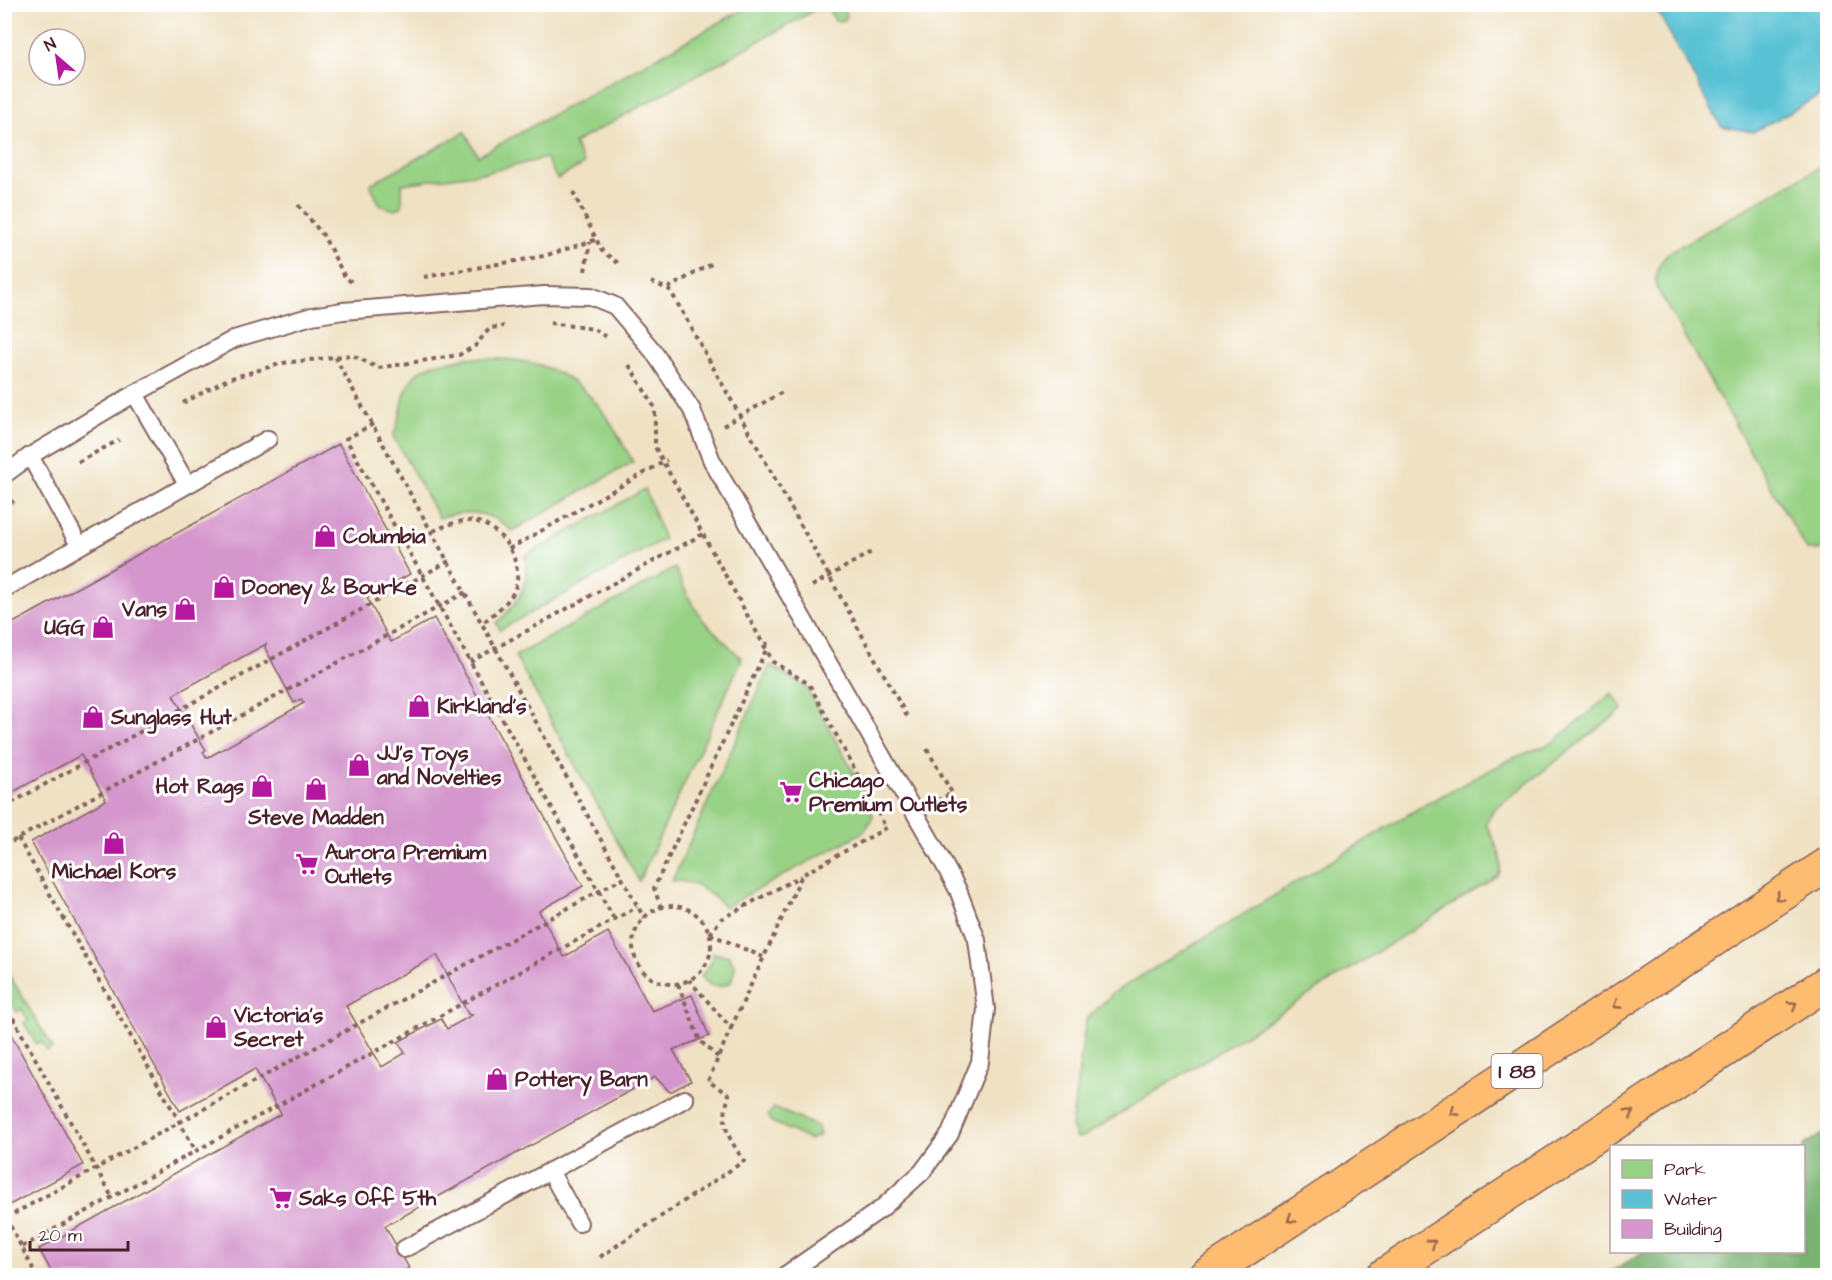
<svg xmlns="http://www.w3.org/2000/svg" width="1832" height="1280" viewBox="0 0 1832 1280" font-family="'Architects Daughter',sans-serif">
<style>
.green{fill:#98d285;stroke:#717858;stroke-width:1.5}
.forest{fill:#7ab472;stroke:#626a4e;stroke-width:1.5}
.water{fill:#58c2d4;stroke:#517080;stroke-width:1.5}
.building{fill:#d496cc;fill-rule:evenodd}
.lines{fill:none;stroke-linecap:round;stroke-linejoin:round}
.lane-casing{stroke:#846360;stroke-width:20}
.highway-casing{stroke:#846360;stroke-width:36}
.path{stroke:#846360;stroke-width:4;stroke-dasharray:4.5 4.5;stroke-linecap:butt}
.lane{stroke:#fff;stroke-width:16}
.highway{stroke:#fdbc70;stroke-width:33}
.oneway{stroke:#9b664a}
.labels{text-anchor:middle;stroke-width:6;stroke-linejoin:round;paint-order:stroke}
.shield{fill:#fff;stroke:#80626b;stroke-width:1.5}
.shield-label{font-size:20px;font-weight:bold;fill:#4a1f2b}
.poi-label{font-size:21px;font-weight:bold;fill:#4a1f2b;stroke:#fff;text-anchor:start}
</style>
<rect width="100%" height="100%" fill="#fff"/>
<filter id="ink" filterUnits="userSpaceOnUse"><feTurbulence type="fractalNoise" baseFrequency=".0167" numOctaves="2"/><feDisplacementMap in="SourceGraphic" scale="12" xChannelSelector="R" yChannelSelector="G"/><feConvolveMatrix kernelMatrix="1 2 1 2 8 2 1 2 1" color-interpolation-filters="sRGB"/></filter>
<filter id="wash" filterUnits="userSpaceOnUse"><feTurbulence type="fractalNoise" baseFrequency=".008" numOctaves="4" result="noise"/><feDisplacementMap in="SourceGraphic" scale="24" xChannelSelector="R" yChannelSelector="G"/><feGaussianBlur stdDeviation="1.35" result="paint"/><feColorMatrix in="noise" values="0 0 0 0 0 0 0 0 0 0 0 0 0 0 0 0 0 1.4 0 .05"/><feComposite in="paint" operator="in"/></filter>
<g filter="url(#wash)">
<rect width="100%" height="100%" fill="#efe1c2"/>
<g class="green">
<polygon points="751,5 824,5 574,143 584,164 557,179 546,158 488,172 402,184 402,206 395,210 380,205 370,184 465,132 478,156"/>
<polygon points="826,5 841,5 847,15 845,20 835,21"/>
<path d="M1827,163V543L1819,550H1807L1656,287C1655,269 1660,260 1673,250Z"/>
<path d="M466,357C484,359 504,358 521,361C583,371 606,412 633,462L512,531C490,510 466,509 439,518L393,436C406,410 398,379 429,366C441,361 454,362 466,357Z"/>
<path d="M645,489L664,539L500,630L496,623C518,605 530,585 525,556Z"/>
<polygon points="675,568 689,598 702,619 742,659 639,881 515,656"/>
<path d="M770,665L806,687L869,800L873,817L866,829L860,834L725,907C709,892 695,880 672,881Z"/>
<path d="M1612,693L1623,709L1493,810L1486,824C1493,839 1507,860 1498,876L1083,1137L1076,1138L1071,1127L1086,1020L1113,993L1424,805L1511,759L1552,743Z"/>
<path d="M713,953L729,956L735,967L731,982C718,989 710,988 701,976L711,963Z"/>
<polygon points="8,973 53,1048 47,1051 41,1041 36,1044 24,1023 28,1020 22,1009 17,1012 5,991 8,988 5,976"/>
<polygon points="774,1108 817,1126 820,1135 810,1140 772,1122 768,1115"/>
</g>
<polygon class="forest" points="1827,1131 1827,1275 1606,1275 1643,1252 1804,1252 1803,1146"/>
<polygon class="water" points="1654,5 1827,5 1827,92 1753,132 1721,126"/>
<g id="blocks">
<g class="building">
<path d="M339,444L410,574L367,598L391,642L434,618L583,886L539,911L564,957L608,932L652,1011L692,995L709,1036L673,1050L691,1081L670,1092L655,1077L385,1226L409,1268L396,1276H54L39,1249L281,1114L255,1069L180,1111L125,1012L31,842L106,800L81,755L4,797V628ZM266,644L265,648L294,703L301,699L304,703L207,758L203,752L206,750L173,695ZM437,955L468,1014L472,1015L447,1029L441,1019L398,1042L405,1053L382,1067L346,1006Z"/>
<polygon points="4,1022 83,1165 4,1208"/>
</g>
</g>
</g>
<g filter="url(#ink)">
<use href="#blocks" fill-opacity="0" stroke="#846360" stroke-width="1.5"/>
<g class="lines">
<g class="lane-casing">
<g id="lane">
<polyline points="135,394 187,484"/>
<polyline points="30,456 79,545"/>
<polyline points="4,475 30,456 129,397 234,339 312,316 343,311 544,295 591,296 615,306 653,351 692,410 712,461 939,855 958,890 977,940 986,1009 980,1062 950,1134 922,1172 881,1209 784,1276"/>
<polyline points="4,589 268,439"/>
<polyline points="550,1171 579,1223"/>
<polyline points="404,1249 685,1099"/>
</g>
</g>
<g class="highway-casing">
<g id="highway">
<polyline points="1205,1276 1828,864"/>
<polyline points="1383,1276 1828,982"/>
</g>
</g>
<g class="path">
<polyline points="573,192 602,251 618,263"/>
<polyline points="298,205 323,235 345,277 354,284"/>
<polyline points="585,271 590,242"/>
<polyline points="424,277 544,256 595,240"/>
<polyline points="651,282 670,290 908,718"/>
<polyline points="668,288 713,263"/>
<polyline points="550,323 594,329 606,337"/>
<polyline points="335,357 644,918"/>
<polyline points="629,365 655,408 655,447 773,662 809,684 886,828"/>
<polyline points="183,403 228,379 283,363 352,355 378,368 459,355 475,346 490,328 504,326"/>
<polyline points="373,424 346,439 614,919"/>
<polyline points="723,426 784,391"/>
<polyline points="78,462 119,440"/>
<polyline points="4,507 14,501"/>
<path d="M433,531C447,525 462,518 478,522C504,530 524,563 515,589C510,602 494,613 483,623"/>
<polyline points="509,549 667,460"/>
<polyline points="812,586 873,551"/>
<polyline points="470,662 703,534"/>
<polyline points="927,749 952,793 936,801"/>
<polyline points="4,807 449,561"/>
<polyline points="18,838 196,1151"/>
<polyline points="4,846 466,592"/>
<circle cx="672" cy="945" r="39"/>
<polyline points="661,908 654,888 766,650 767,640"/>
<polyline points="710,934 721,919 801,876"/>
<polyline points="710,934 763,957"/>
<polyline points="678,984 700,1041 718,1057"/>
<polyline points="4,1002 112,1197"/>
<polyline points="731,1028 802,875 888,827"/>
<polyline points="6,1218 621,879"/>
<polyline points="6,1218 37,1276"/>
<polyline points="22,1247 637,907"/>
<path d="M600,1257L744,1161C727,1135 720,1126 729,1095L708,1081L731,1028L689,980"/>
</g>
<use href="#lane" class="lane"/>
<use href="#highway" class="highway"/>
</g>
<defs><path id="oneway-chevron" d="M-2-3.5L2.5 0L-2 3.5" fill="none" stroke-width="1.6" stroke-linecap="round" stroke-linejoin="round" transform="scale(1.5)"/></defs>
<g class="oneway">
<use href="#oneway-chevron" transform="translate(1779 897) rotate(146)"/>
<use href="#oneway-chevron" transform="translate(1617 1005) rotate(147)"/>
<use href="#oneway-chevron" transform="translate(1793 1005) rotate(-33)"/>
<use href="#oneway-chevron" transform="translate(1454 1112) rotate(147)"/>
<use href="#oneway-chevron" transform="translate(1630 1113) rotate(-33)"/>
<use href="#oneway-chevron" transform="translate(1291 1219) rotate(147)"/>
<use href="#oneway-chevron" transform="translate(1432 1243) rotate(-33)"/>
</g>
</g>
<defs>
<g id="shop-bare" transform="scale(1.8)"><path d="M-5-2.5h2.3a2.7 3.5 0 0 1 5.4 0H5L5.5 6h-11ZM-1.5-2.5h3a1.5 2.3 0 0 0-3 0Z" fill="#b5179e" stroke="#fff" stroke-width="2.5" paint-order="stroke"/></g>
<g id="supermarket-bare" transform="scale(1.8)"><path d="M-6-5.5h2.5l.6 2H6L4.5 2H-2.5L-4.4-4H-6ZM-1.5 3.2a1.3 1.3 0 1 0 .1 0ZM3 3.2a1.3 1.3 0 1 0 .1 0Z" fill="#b5179e" stroke="#fff" stroke-width="2.5" paint-order="stroke"/></g>
</defs>
<g fill-rule="evenodd">
<use href="#shop-bare" x="325" y="536"/>
<use href="#shop-bare" x="224" y="587"/>
<use href="#shop-bare" x="185" y="609"/>
<use href="#shop-bare" x="103" y="627"/>
<use href="#shop-bare" x="419" y="706"/>
<use href="#shop-bare" x="93" y="717"/>
<use href="#shop-bare" x="359" y="765"/>
<use href="#shop-bare" x="262" y="786"/>
<use href="#shop-bare" x="316" y="789"/>
<use href="#supermarket-bare" x="791" y="792"/>
<use href="#shop-bare" x="114" y="843"/>
<use href="#supermarket-bare" x="307" y="864"/>
<use href="#shop-bare" x="216" y="1027"/>
<use href="#shop-bare" x="497" y="1079"/>
<use href="#supermarket-bare" x="281" y="1198"/>
</g>
<g class="labels">
<rect class="shield" x="1491.5" y="1054" width="51" height="34" rx="4.5"/>
<g class="shield-label">
<text x="1517" y="1078">I 88</text>
</g>
<g class="poi-label">
<text x="343" y="543">Columbia</text>
<text x="242" y="594">Dooney &amp; Bourke</text>
<text x="167" y="616" text-anchor="end">Vans</text>
<text x="85" y="634" text-anchor="end">UGG</text>
<text x="437" y="713">Kirkland's</text>
<text x="111" y="724">Sunglass Hut</text>
<text x="377" y="760">JJ's Toys<tspan x="377" dy="24">and Novelties</tspan></text>
<text x="809" y="787">Chicago<tspan x="809" dy="24">Premium Outlets</tspan></text>
<text x="244" y="793" text-anchor="end">Hot Rags</text>
<text x="316" y="824" text-anchor="middle">Steve Madden</text>
<text x="325" y="859">Aurora Premium<tspan x="325" dy="24">Outlets</tspan></text>
<text x="114" y="878" text-anchor="middle">Michael Kors</text>
<text x="234" y="1022">Victoria's<tspan x="234" dy="24">Secret</tspan></text>
<text x="515" y="1086">Pottery Barn</text>
<text x="299" y="1205">Saks Off 5th</text>
</g>
</g>
<rect width="1832" height="1280" fill="none" stroke="#fff" stroke-width="24"/>
<rect x="1610" y="1145" width="195" height="108" fill="#ffffff" stroke="#b7a5aa" stroke-width="1.5"/>
<rect x="1622" y="1160" width="30" height="18" fill="#98d285" stroke="#b7a5aa" stroke-width="1.5"/>
<text x="1664" y="1175" font-size="18" fill="#4a1f2b">Park</text>
<rect x="1622" y="1190" width="30" height="18" fill="#58c2d4" stroke="#b7a5aa" stroke-width="1.5"/>
<text x="1664" y="1205" font-size="18" fill="#4a1f2b">Water</text>
<rect x="1622" y="1220" width="30" height="18" fill="#d496cc" stroke="#b7a5aa" stroke-width="1.5"/>
<text x="1664" y="1235" font-size="18" fill="#4a1f2b">Building</text>
<g transform="translate(57 57) rotate(331)"><circle r="28" fill="#ffffff" stroke="#b7a5aa" stroke-width="1.5"/>
<path d="M0-4.5L10 22L0 15L-10 22Z" fill="#b5179e"/>
<text y="-9" font-size="16" font-weight="bold" text-anchor="middle" fill="#4a1f2b">N</text>
</g>
<path d="M30 1241v9h98v-9" fill="none" stroke="#4a1f2b" stroke-width="3"/>
<text x="39" y="1241" font-size="18" fill="#4a1f2b" stroke="#ffffff" stroke-width="4.5" paint-order="stroke">20 m</text>
</svg>
